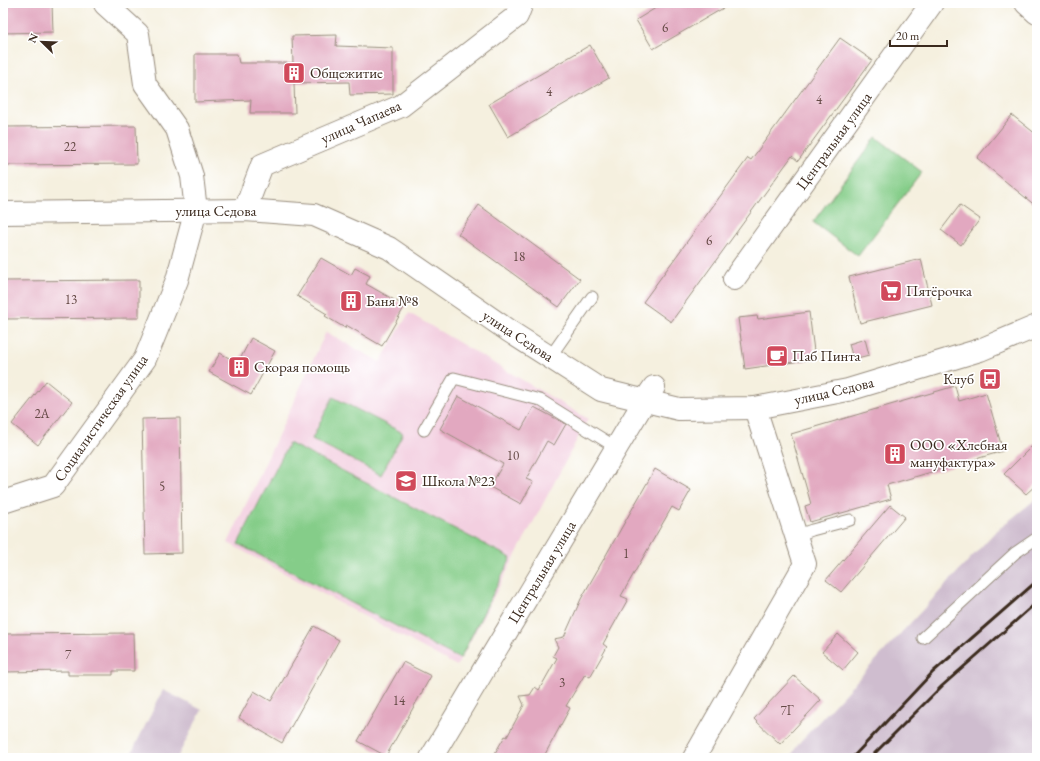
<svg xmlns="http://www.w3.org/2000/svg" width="1040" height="761" viewBox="0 0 1040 761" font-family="'EB Garamond',serif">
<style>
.built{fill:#f3cfe0}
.industrial{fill:#cfbdcf}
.green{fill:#85cd89;stroke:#607c54}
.building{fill:#e2a8c0}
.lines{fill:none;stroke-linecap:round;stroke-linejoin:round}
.service-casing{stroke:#988d7e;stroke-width:13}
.minor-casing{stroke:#988d7e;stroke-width:24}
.tertiary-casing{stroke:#988d7e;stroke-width:24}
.service{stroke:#fff;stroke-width:11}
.minor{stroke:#fff;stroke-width:22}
.tertiary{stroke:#fff;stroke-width:22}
.rail{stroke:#3b2a1e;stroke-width:3}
.labels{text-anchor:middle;stroke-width:3.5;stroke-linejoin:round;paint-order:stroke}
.number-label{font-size:13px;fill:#654a46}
.poi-label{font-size:15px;fill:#3b2a1e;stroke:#fff;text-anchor:start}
.street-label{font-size:15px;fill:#3b2a1e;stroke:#fff}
</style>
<rect width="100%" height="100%" fill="#fff"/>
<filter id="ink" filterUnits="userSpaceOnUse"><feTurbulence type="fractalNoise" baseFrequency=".025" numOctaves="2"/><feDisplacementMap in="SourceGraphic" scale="8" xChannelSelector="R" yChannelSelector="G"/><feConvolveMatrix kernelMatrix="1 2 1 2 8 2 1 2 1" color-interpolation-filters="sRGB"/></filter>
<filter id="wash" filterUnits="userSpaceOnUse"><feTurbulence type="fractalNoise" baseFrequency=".012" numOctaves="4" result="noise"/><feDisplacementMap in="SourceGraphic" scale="16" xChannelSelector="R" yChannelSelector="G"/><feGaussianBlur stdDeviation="0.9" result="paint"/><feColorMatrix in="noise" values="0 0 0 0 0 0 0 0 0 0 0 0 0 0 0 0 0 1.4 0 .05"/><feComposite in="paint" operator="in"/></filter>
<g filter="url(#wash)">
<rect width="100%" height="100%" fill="#f5f0df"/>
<polygon class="built" points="409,313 588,419 457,666 228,543 326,332 380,362"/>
<g class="industrial">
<polygon points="1037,498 1037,758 790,758 798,744 994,533"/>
<polygon points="163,690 202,710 177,758 129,758"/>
</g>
<g class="green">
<polygon points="876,137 922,172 858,256 813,222"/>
<polygon points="333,397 403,433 381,475 312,439"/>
<polygon points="289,443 511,558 460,659 238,544"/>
</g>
<g id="blocks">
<g class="building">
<polygon points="3,3 52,3 53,32 3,33"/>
<polygon points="664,3 732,3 653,49 636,20"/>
<polygon points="337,35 336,46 393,48 393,94 350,95 349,82 294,83 295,113 250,113 251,100 195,102 195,54 237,54 239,63 293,63 292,36"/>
<polygon points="840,38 872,60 798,161 792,156 671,322 643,302 748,158 751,160"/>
<polygon points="590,45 609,78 508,137 489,104"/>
<polygon points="1012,115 1037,135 1037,207 977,158"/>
<polygon points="136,126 137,164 3,165 3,127"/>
<polygon points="479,205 580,279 559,307 458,234"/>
<polygon points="960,205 980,219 961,245 941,230"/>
<polygon points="321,258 351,275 355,268 370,276 366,284 405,306 382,346 346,325 345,328 325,316 327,314 297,296"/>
<polygon points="921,259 932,305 860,323 849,277"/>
<polygon points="139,280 139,318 3,319 3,281"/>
<polygon points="809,312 815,359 745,369 738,318 757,316 758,319"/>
<polygon points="251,338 275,351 251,395 209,372 220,353 238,363"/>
<polygon points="865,339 869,355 853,359 849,344"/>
<polygon points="46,381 72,402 38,445 12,424"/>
<polygon points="955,386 959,401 986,393 1003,451 887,485 891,499 810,522 805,506 811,504 791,434"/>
<polygon points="458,396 521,430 534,407 566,424 554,445 547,441 526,479 533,482 521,504 490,487 503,464 440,429"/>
<polygon points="180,418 182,553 145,554 142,419"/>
<polygon points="1037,441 1037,484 1026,494 1004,474"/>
<polygon points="655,469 691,490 679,511 672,507 621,596 628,599 603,644 607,647 590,677 585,674 566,706 570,708 543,758 492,758 505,736 507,737 524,705 520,696 530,695 535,687 539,690 557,658 553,656 558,647 554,639 564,637 581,599"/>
<polygon points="890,505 905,517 841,592 826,580"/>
<polygon points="314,626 339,640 282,743 239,718 254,691 271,701"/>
<polygon points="133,633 134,671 113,671 113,675 68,675 68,671 3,672 3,634"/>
<polygon points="838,634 858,652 843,670 822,652"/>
<polygon points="403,662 431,676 386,756 358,741"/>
<polygon points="794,676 821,700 780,744 754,719"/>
</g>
</g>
</g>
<g filter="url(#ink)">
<use href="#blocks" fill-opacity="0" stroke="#988d7e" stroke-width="1"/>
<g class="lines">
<g class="service-casing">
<g id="service">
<polyline points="550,357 592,297"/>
<polyline points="424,430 454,378 540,400 617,448"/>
<polyline points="796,536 812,530 850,520"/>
<polyline points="923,638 1015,553 1037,538"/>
</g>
</g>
<g class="minor-casing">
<g id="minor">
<polyline points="1026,3 1037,13"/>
<polyline points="245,210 262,165 401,106 517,16 522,3"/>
<polyline points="734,279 932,3"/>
<polyline points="3,502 53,486 145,359 177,280 196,210 192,176 177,129 145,84 138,34 105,4"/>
<polyline points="431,758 645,400 654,387"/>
<polyline points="694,758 805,564 755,408"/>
</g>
</g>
<g class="tertiary-casing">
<polyline id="tertiary" points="3,213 245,210 314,215 389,248 509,331 601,390 679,409 755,408 848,390 980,350 1037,326"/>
</g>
<use href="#service" class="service"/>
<use href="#minor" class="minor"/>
<use href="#tertiary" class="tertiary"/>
<g class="rail">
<polyline points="852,758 933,672 1037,581"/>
<polyline points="870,758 942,686 1037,602"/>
</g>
</g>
</g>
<defs>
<g id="building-square" transform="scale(1.15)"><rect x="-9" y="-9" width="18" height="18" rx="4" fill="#d1495b" stroke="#fff"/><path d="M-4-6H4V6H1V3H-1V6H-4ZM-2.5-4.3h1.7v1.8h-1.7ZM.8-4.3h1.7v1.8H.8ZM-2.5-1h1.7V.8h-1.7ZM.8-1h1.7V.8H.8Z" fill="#fff"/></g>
<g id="supermarket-square" transform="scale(1.15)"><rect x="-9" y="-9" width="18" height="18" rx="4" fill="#d1495b" stroke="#fff"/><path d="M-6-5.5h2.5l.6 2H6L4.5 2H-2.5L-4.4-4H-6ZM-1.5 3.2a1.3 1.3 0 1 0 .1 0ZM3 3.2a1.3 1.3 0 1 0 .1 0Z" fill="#fff"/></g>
<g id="cafe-square" transform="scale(1.15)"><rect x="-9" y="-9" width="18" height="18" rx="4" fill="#d1495b" stroke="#fff"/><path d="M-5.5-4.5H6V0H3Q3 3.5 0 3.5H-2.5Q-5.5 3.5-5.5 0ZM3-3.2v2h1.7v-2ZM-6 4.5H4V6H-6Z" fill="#fff"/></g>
<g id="bus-square" transform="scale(1.15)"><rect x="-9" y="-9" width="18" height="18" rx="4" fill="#d1495b" stroke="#fff"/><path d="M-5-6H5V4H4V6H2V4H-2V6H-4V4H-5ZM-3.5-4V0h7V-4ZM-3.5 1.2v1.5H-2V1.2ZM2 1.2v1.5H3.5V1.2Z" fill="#fff"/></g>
<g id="school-square" transform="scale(1.15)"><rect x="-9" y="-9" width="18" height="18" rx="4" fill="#d1495b" stroke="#fff"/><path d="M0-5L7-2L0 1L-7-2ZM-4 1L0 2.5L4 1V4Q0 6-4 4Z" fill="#fff"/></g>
</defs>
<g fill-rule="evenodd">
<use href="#building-square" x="294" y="73"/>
<use href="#supermarket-square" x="891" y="291"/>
<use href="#building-square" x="351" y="301"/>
<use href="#cafe-square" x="777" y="356"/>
<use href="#building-square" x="239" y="367"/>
<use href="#bus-square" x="990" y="379"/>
<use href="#building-square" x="895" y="454"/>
<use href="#school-square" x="406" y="481"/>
</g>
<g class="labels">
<g class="number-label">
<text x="665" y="32">6</text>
<text x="549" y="96">4</text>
<text x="819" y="104">4</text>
<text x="70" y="151">22</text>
<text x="709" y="245">6</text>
<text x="519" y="261">18</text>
<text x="71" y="304">13</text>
<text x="42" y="418">2А</text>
<text x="513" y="460">10</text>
<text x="162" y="491">5</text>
<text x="626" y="558">1</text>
<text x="68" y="659">7</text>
<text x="562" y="687">3</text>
<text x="399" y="705">14</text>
<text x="787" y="715">7Г</text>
</g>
<g class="poi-label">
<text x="310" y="78">Общежитие</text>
<text x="906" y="296">Пятёрочка</text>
<text x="366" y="306">Баня №8</text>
<text x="792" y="361">Паб Пинта</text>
<text x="254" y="372">Скорая помощь</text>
<text x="974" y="384" text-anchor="end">Клуб</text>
<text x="910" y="450">ООО «Хлебная<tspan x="910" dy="17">мануфактура»</tspan></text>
<text x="422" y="486">Школа №23</text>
</g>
<g class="street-label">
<text transform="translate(361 122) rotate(-24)" y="5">улица Чапаева</text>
<text transform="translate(834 141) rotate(-54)" y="5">Центральная улица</text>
<text x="216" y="216">улица Седова</text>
<text transform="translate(518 336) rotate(33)" y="5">улица Седова</text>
<text transform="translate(834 391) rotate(-13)" y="5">улица Седова</text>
<text transform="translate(101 418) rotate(-55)" y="5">Социалистическая улица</text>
<text transform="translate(542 572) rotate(-59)" y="5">Центральная улица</text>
</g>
</g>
<rect width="1040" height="761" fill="none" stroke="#fff" stroke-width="16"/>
<g transform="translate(42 42) rotate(293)" stroke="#ffffff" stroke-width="3" paint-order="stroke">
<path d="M0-3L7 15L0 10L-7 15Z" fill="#3b2a1e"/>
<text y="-6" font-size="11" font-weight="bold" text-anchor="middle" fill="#3b2a1e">N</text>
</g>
<path d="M890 40v6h57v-6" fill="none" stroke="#3b2a1e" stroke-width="2"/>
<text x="896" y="40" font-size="12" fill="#3b2a1e" stroke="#ffffff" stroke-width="3" paint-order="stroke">20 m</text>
</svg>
